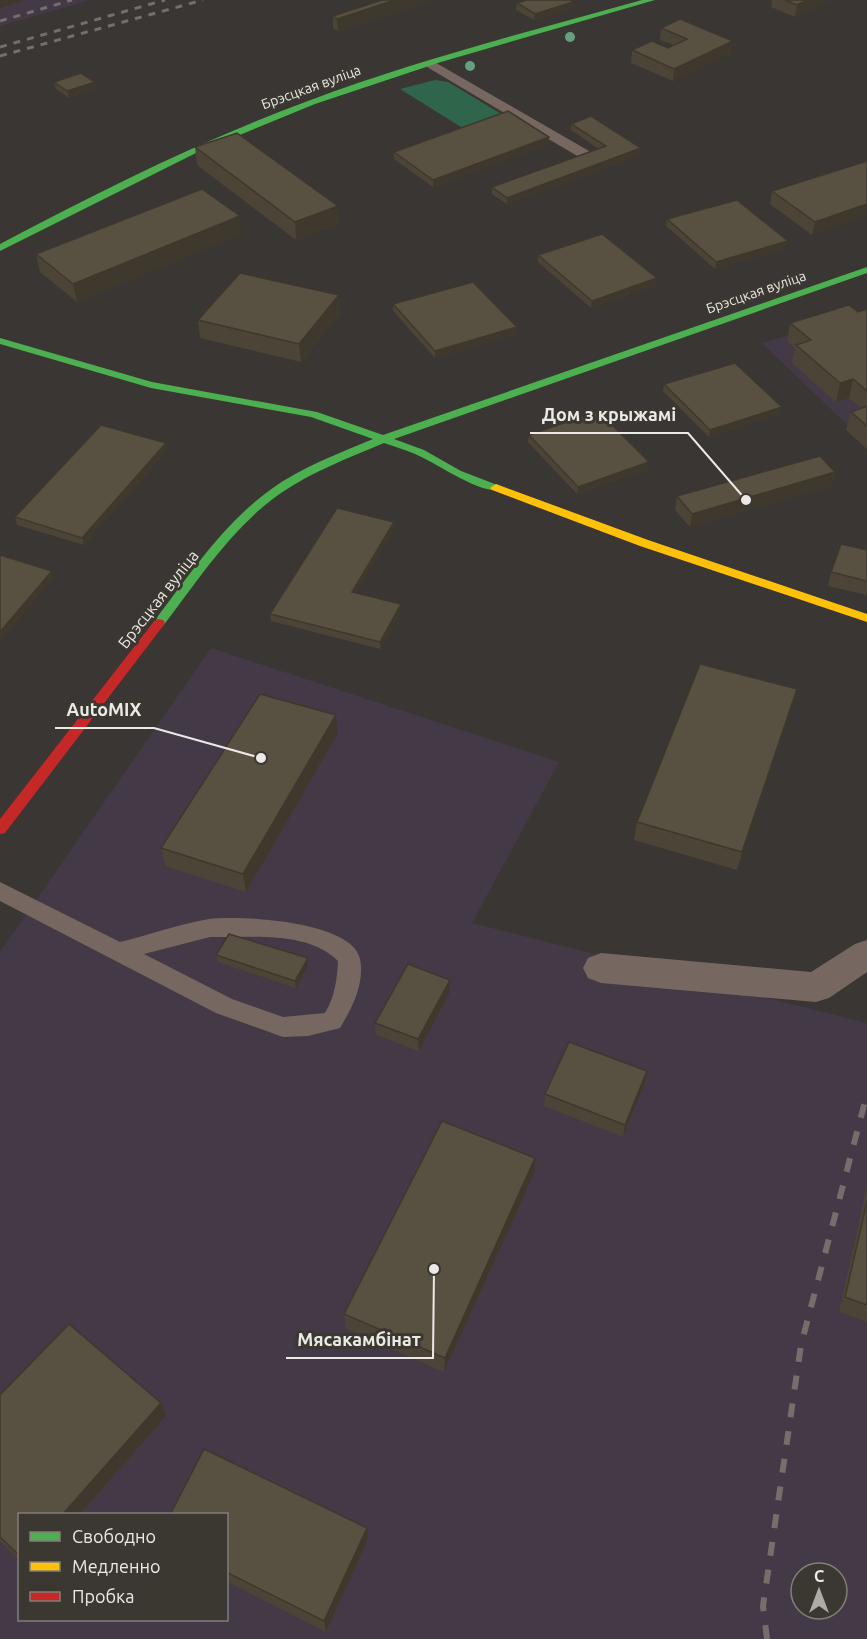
<svg xmlns="http://www.w3.org/2000/svg" width="867" height="1639" viewBox="0 0 867 1639" font-family="Ubuntu,sans-serif">
<style>
.industrial{fill:#443946;fill-rule:evenodd}
.green{fill:#2f654b}
.lines{fill:none;stroke-linecap:round;stroke-linejoin:round}
.lane{fill:#766860;fill-rule:evenodd}
.street{fill:#766860;fill-rule:evenodd}
.fast{fill:#4caf50;fill-rule:evenodd}
.slow{fill:#ffc107;fill-rule:evenodd}
.jam{fill:#c62828;fill-rule:evenodd}
.rail-far1{stroke:#766e6a;stroke-width:3;stroke-dasharray:7 7;stroke-linecap:butt}
.rail{stroke:#766e6a;stroke-width:6;stroke-dasharray:14 14;stroke-linecap:butt}
.tree{fill:#64a081}
.wall{fill:#4c4537}
.shaded-wall{fill:#3e382d}
.building{fill:#585040;stroke:#3e382d;stroke-width:1.5}
.labels{text-anchor:middle;stroke-width:6;stroke-linejoin:round;paint-order:stroke}
.far-street-label{font-size:14px;fill:#ece9e6;stroke:#3b3731}
.street-label{font-size:16px;fill:#ece9e6;stroke:#3b3731}
.leader{fill:none;stroke:#ece9e6;stroke-width:2}
.callout-dot{fill:#ece9e6;stroke:#3b3731;stroke-width:2}
.callout-label{font-size:18px;text-anchor:middle;font-weight:bold;fill:#ece9e6;stroke:#3b3731;stroke-width:6;stroke-linejoin:round;paint-order:stroke}
</style>
<rect width="100%" height="100%" fill="#393633"/>
<g class="industrial">
<polygon points="0,0 90,0 0,26"/>
<polygon points="867,312 867,444 762,343"/>
<path d="M211,648L559,762L472,923L867,1023V1639H0V952ZM20,1514H226V1620H20ZM801,1573H837V1609H801Z"/>
</g>
<polygon class="green" points="435,80 448,82 508,118 469,132 400,89"/>
<g class="lines">
<g class="lane">
<polygon points="431,60 589,151 591,154 584,158 579,157 427,67 425,64"/>
<path d="M0,882L120,942C149,935 179,924 209,919C239,915 353,921 360,959C365,983 352,1008 340,1028L308,1036L283,1037L216,1013L0,901ZM210,937C250,938 307,930 338,961C337,980 335,996 325,1013L283,1017L232,999L144,954Z"/>
</g>
<polygon class="street" points="867,940 867,972 829,998 816,1002 601,983 588,978 583,968 588,958 601,953 811,972 855,944"/>
<g class="fast">
<path d="M642,0H655L441,62L315,104L196,153L0,251V244C100,191 202,140 308,101C417,60 531,31 642,0Z"/>
<path d="M867,267V273L394,439L424,450L461,471L500,486V490C479,494 435,462 415,454C405,450 394,446 384,443C349,458 313,471 281,493C232,527 199,579 163,626H155L153,623L155,620C190,574 223,524 270,490C301,467 338,454 373,439L311,417L151,388L0,344V338L152,382L317,412L383,435Z"/>
</g>
<polygon class="slow" points="496,484 648,540 867,614 867,622 640,546 492,490 490,488"/>
<polygon class="jam" points="159,619 163,620 165,623 163,626 5,833 0,834 0,819 155,620"/>
<g class="rail-far1">
<polyline points="0,21 72,0"/>
<polyline points="0,47 165,0"/>
<polyline points="0,56 203,0"/>
</g>
<polyline class="rail" points="767,1639 763,1606 801,1345 867,1094"/>
</g>
<g class="tree">
<circle cx="570" cy="37" r="5"/>
<circle cx="470" cy="66" r="5"/>
</g>
<g class="wall">
<polygon points="382,0 431,0 338,31 333,28 333,16"/>
<polygon points="772,0 829,0 795,17 771,7"/>
<polygon points="573,2 572,8 534,20 516,10 517,3"/>
<polygon points="661,28 731,53 673,81 631,63 632,50 668,48 673,45 660,40"/>
<polygon points="54,82 95,82 96,88 69,98 56,89"/>
<polygon points="571,124 641,155 507,204 492,194 492,187 599,149 571,130"/>
<polygon points="549,137 548,144 433,187 394,159 394,152"/>
<polygon points="195,147 339,224 296,240 197,165"/>
<polygon points="867,161 812,235 770,204 772,191"/>
<polygon points="667,219 786,248 715,269 666,226"/>
<polygon points="242,234 77,302 40,272 36,254"/>
<polygon points="538,255 657,278 657,285 591,308 538,262"/>
<polygon points="339,295 340,313 301,362 200,338 198,320"/>
<polygon points="393,304 517,327 516,334 435,358 393,311"/>
<polygon points="867,309 867,449 846,430 851,412 861,408 849,398 836,402 792,363 795,349 787,341 790,323 858,312"/>
<polygon points="664,384 780,414 709,437 663,391"/>
<polygon points="529,435 649,462 648,469 577,494 528,442"/>
<polygon points="166,443 167,450 84,545 17,525 15,517"/>
<polygon points="835,472 832,486 690,527 675,510 677,496"/>
<polygon points="394,529 356,593 401,611 380,649 271,621 270,614"/>
<polygon points="867,550 867,595 828,586 831,572"/>
<polygon points="797,689 792,707 737,870 634,840 637,822"/>
<polygon points="336,715 338,733 246,892 165,866 161,848"/>
<polygon points="216,955 308,958 308,965 296,988 218,962"/>
<polygon points="450,992 419,1051 376,1035 375,1023"/>
<polygon points="645,1083 623,1137 544,1106 545,1094"/>
<polygon points="534,1174 444,1372 346,1329 344,1314"/>
<polygon points="867,1186 867,1322 839,1312"/>
<polygon points="0,1395 166,1416 79,1515 20,1515 20,1560 0,1541"/>
<polygon points="226,1515 368,1539 326,1632 226,1581"/>
</g>
<g class="shaded-wall">
<polygon points="0,0 26,0 0,8"/>
<polygon points="395,0 431,0 338,31 337,19"/>
<polygon points="807,0 829,0 795,17 797,5"/>
<polygon points="573,2 572,8 534,20 535,14"/>
<polygon points="733,41 731,53 673,81 674,69"/>
<polygon points="95,82 96,88 69,98 67,91"/>
<polygon points="549,137 548,144 433,187 433,180"/>
<polygon points="641,148 641,155 507,204 507,198"/>
<polygon points="867,204 867,216 812,235 815,222"/>
<polygon points="338,206 339,224 296,240 295,222"/>
<polygon points="240,216 242,234 77,302 73,284"/>
<polygon points="788,241 786,248 715,269 716,262"/>
<polygon points="657,278 657,285 591,308 592,301"/>
<polygon points="339,295 340,313 301,362 299,344"/>
<polygon points="517,327 516,334 435,358 435,351"/>
<polygon points="853,379 849,398 836,402 840,383"/>
<polygon points="782,407 780,414 709,437 710,430"/>
<polygon points="166,443 167,450 84,545 82,538"/>
<polygon points="649,462 648,469 577,494 578,487"/>
<polygon points="835,472 832,486 690,527 692,514"/>
<polygon points="394,522 394,529 353,599 352,592"/>
<polygon points="52,571 54,578 0,641 0,632"/>
<polygon points="401,604 401,611 380,649 380,642"/>
<polygon points="797,689 792,707 737,870 742,852"/>
<polygon points="336,715 338,733 246,892 243,874"/>
<polygon points="308,958 308,965 296,988 295,981"/>
<polygon points="450,980 450,992 419,1051 418,1039"/>
<polygon points="647,1071 645,1083 623,1137 625,1125"/>
<polygon points="535,1158 534,1174 444,1372 445,1358"/>
<polygon points="161,1403 166,1416 79,1515 62,1515"/>
<polygon points="367,1528 368,1539 326,1632 324,1621"/>
</g>
<g class="building">
<polygon points="382,0 395,0 337,19 333,16"/>
<polygon points="527,0 570,0 573,2 535,14 517,3"/>
<polygon points="785,0 807,0 797,5"/>
<polygon points="680,19 733,41 674,69 632,50 652,41 668,48 687,39 661,28"/>
<polygon points="81,73 95,82 67,91 54,82"/>
<polygon points="508,111 549,137 433,180 394,152"/>
<polygon points="591,116 641,148 507,198 492,187 606,146 571,124"/>
<polygon points="237,133 338,206 295,222 195,147"/>
<polygon points="867,161 867,204 815,222 772,191"/>
<polygon points="202,189 240,216 73,284 36,254"/>
<polygon points="737,200 788,241 716,262 667,219"/>
<polygon points="602,234 657,278 592,301 538,255"/>
<polygon points="240,273 339,295 299,344 198,320"/>
<polygon points="473,282 517,327 435,351 393,304"/>
<polygon points="849,305 858,312 867,309 867,391 853,379 840,383 796,345 811,340 790,323"/>
<polygon points="735,363 782,407 710,430 664,384"/>
<polygon points="867,406 867,426 851,412"/>
<polygon points="598,411 649,462 578,487 529,435"/>
<polygon points="101,425 166,443 82,538 15,517"/>
<polygon points="820,456 835,472 692,514 677,496"/>
<polygon points="337,508 394,522 352,592 401,604 380,642 270,614"/>
<polygon points="841,544 867,550 867,581 831,572"/>
<polygon points="0,555 52,571 0,632"/>
<polygon points="700,664 797,689 742,852 637,822"/>
<polygon points="260,694 336,715 243,874 161,848"/>
<polygon points="229,934 308,958 295,981 216,955"/>
<polygon points="408,964 450,980 418,1039 375,1023"/>
<polygon points="569,1042 647,1071 625,1125 545,1094"/>
<polygon points="442,1121 535,1158 445,1358 344,1314"/>
<polygon points="867,1202 867,1305 845,1297"/>
<polygon points="69,1324 161,1403 62,1515 20,1515 20,1556 0,1537 0,1395"/>
<polygon points="204,1449 367,1528 324,1621 226,1572 226,1515 170,1515"/>
</g>
<g class="labels">
<g class="far-street-label">
<text transform="translate(311 87) rotate(-20)" y="5">Брэсцкая вуліца</text>
<text transform="translate(756 292) rotate(-19)" y="5">Брэсцкая вуліца</text>
</g>
<g class="street-label">
<text transform="translate(158 599) rotate(-52)" y="6">Брэсцкая вуліца</text>
</g>
</g>
<path class="leader" d="M746 500L688 433H530M261 758L154 728H55M434 1269L433 1358H286"/>
<g class="callout-dot">
<circle cx="746" cy="500" r="6"/>
<circle cx="261" cy="758" r="6"/>
<circle cx="434" cy="1269" r="6"/>
</g>
<g class="callout-label">
<text x="609" y="421">Дом з крыжамі</text>
<text x="104" y="716">AutoMIX</text>
<text x="359" y="1346">Мясакамбінат</text>
</g>
<rect x="18" y="1513" width="210" height="108" fill="#3b3731" stroke="#827e79" stroke-width="1.5"/>
<rect x="30" y="1532" width="30" height="9" fill="#4caf50" stroke="#827e79" stroke-width="1.5"/>
<text x="72" y="1543" font-size="18" fill="#ece9e6">Свободно</text>
<rect x="30" y="1562" width="30" height="9" fill="#ffc107" stroke="#827e79" stroke-width="1.5"/>
<text x="72" y="1573" font-size="18" fill="#ece9e6">Медленно</text>
<rect x="30" y="1592" width="30" height="9" fill="#c62828" stroke="#827e79" stroke-width="1.5"/>
<text x="72" y="1603" font-size="18" fill="#ece9e6">Пробка</text>
<g transform="translate(819 1591)"><circle r="28" fill="#3b3731" stroke="#827e79" stroke-width="1.5"/>
<path d="M0-4.5L10 22L0 15L-10 22Z" fill="#adaaa7"/>
<text y="-9" font-size="16" font-weight="bold" text-anchor="middle" fill="#ece9e6">С</text>
</g>
</svg>
